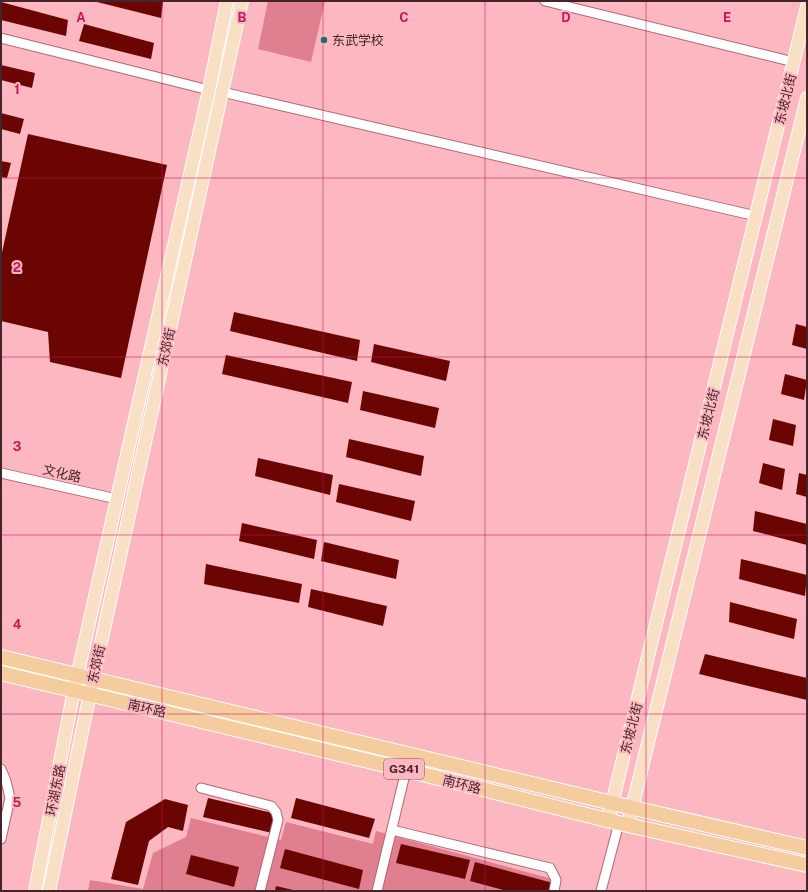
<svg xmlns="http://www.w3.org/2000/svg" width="808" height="892" viewBox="0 0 808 892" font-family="'Public Sans','Noto Sans SC',sans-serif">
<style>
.green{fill:#df7f8f}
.building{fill:#6b0501}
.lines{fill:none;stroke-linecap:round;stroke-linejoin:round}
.minor-casing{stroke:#b46573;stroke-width:11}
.major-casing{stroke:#fff;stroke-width:14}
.highway-casing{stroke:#fff;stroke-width:16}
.minor{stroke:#fff;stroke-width:9}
.major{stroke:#f9e0c4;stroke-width:12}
.highway{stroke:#f5cc9d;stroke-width:14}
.grid{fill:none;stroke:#c2185b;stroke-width:1;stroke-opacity:0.55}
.poi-dot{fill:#1e6a66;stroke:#fcb7c0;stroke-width:1.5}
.labels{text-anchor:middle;stroke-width:4;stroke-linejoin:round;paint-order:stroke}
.shield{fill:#fcb7c0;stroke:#7b4f56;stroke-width:1}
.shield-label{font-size:12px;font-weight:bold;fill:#442329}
.poi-label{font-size:13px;fill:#442329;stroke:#fcb7c0;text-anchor:start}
.street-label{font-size:13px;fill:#442329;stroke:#fcb7c0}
.grid-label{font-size:13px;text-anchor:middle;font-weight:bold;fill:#c2185b;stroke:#fcb7c0;stroke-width:4;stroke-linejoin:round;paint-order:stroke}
</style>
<rect width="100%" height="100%" fill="#fcb7c0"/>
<g class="green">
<polygon points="268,1 325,1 311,62 258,49"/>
<polygon points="191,818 281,840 286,822 373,844 376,831 556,880 554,891 88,891 90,880 143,889 153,853 186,837"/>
</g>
<g class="building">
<polygon points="93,1 160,1 163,2 161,18"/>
<polygon points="1,2 68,20 66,36 1,20"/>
<polygon points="84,24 154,43 151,59 79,41"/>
<polygon points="1,65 35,73 32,88 1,80"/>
<polygon points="1,113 24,119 20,134 1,129"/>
<polygon points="28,134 167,165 121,378 50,362 48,332 1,321 1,257"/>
<polygon points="1,161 11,163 7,178 1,177"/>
<polygon points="234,312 360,340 357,361 230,331"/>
<polygon points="796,324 807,327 807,349 792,345"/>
<polygon points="374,344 450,361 446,381 371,362"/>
<polygon points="226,355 352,382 348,403 222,374"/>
<polygon points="785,374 807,380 804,400 781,394"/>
<polygon points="363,391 439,408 435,428 360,410"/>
<polygon points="773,419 796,425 793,446 769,440"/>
<polygon points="349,439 424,456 421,476 346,457"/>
<polygon points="258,458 333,475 330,495 255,476"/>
<polygon points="763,463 785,469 782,490 759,483"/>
<polygon points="799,473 807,475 807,497 796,494"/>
<polygon points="339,484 415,501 411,521 336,502"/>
<polygon points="755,511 807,524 807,545 753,531"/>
<polygon points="242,523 317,540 314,559 239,541"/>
<polygon points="324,542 399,560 396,579 321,561"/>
<polygon points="741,559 807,575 805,596 739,579"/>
<polygon points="206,564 302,584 299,603 204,584"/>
<polygon points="311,589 387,606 383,626 308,607"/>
<polygon points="730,602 797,619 794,639 729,622"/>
<polygon points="705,654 807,678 807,700 699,674"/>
<polygon points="208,798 277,814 272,833 203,817"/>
<polygon points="296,798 375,819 369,838 291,818"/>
<polygon points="165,799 188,805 183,831 168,827 149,841 138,885 111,879 126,822"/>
<polygon points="401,844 470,860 465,879 396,863"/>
<polygon points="285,849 363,870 359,889 280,868"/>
<polygon points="191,855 239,867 234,887 186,874"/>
<polygon points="475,862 553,883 551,891 507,891 470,881"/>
<polygon points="276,886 293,890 292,891 275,891"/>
</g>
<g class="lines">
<g class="minor-casing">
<g id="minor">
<polyline points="545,1 794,62"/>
<polyline points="1,38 209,90 222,92 756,216"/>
<polyline points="1,473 117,499"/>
<polyline points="1,769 6,781 10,798 1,839"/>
<polyline points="201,788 271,806 276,812 278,820 260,891"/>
<polyline points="392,830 550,868 556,880 554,891"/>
<polyline points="377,891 406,770"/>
<polyline points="601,891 619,823"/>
</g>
</g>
<g class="major-casing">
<g id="major">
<polyline points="608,820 807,7"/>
<polyline points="628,824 807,98"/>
<polyline points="35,891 74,690 209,90 227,1"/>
<polyline points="49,891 93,679 242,1"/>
</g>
</g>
<g class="highway-casing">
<g id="highway">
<polyline points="1,657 612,803 807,848"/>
<polyline points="1,673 406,770 619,823 807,865"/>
</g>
</g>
<use href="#minor" class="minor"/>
<use href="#major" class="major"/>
<use href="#highway" class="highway"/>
</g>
<path class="grid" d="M162,1V891M323,1V891M485,1V891M646,1V891M1,178H807M1,357H807M1,535H807M1,714H807"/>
<circle class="poi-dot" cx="324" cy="40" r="4"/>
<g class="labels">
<rect class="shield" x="384" y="759" width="40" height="20" rx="3"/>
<g class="shield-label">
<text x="404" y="773">G341</text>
</g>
<g class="poi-label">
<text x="332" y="45">东武学校</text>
</g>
<g class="street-label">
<text transform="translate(785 99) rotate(-76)" y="5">东坡北街</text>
<text transform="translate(166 347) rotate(-78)" y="5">东郊街</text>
<text transform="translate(708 414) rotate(-76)" y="5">东坡北街</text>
<text transform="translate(62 473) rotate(13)" y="5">文化路</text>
<text transform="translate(96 664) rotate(-78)" y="5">东郊街</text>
<text transform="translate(147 708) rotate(13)" y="5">南环路</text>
<text transform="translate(631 728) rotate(-76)" y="5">东坡北街</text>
<text transform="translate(462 784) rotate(14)" y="5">南环路</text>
<text transform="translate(55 790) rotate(-79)" y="5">环湖东路</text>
</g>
</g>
<g class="grid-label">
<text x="81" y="22">A</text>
<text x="242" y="22">B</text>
<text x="404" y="22">C</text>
<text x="566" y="22">D</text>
<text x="727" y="22">E</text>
<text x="17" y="94">1</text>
<text x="17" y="272">2</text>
<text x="17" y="451">3</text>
<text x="17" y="629">4</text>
<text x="17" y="807">5</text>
</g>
<rect width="808" height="892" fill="none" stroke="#442329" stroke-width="4"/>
</svg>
